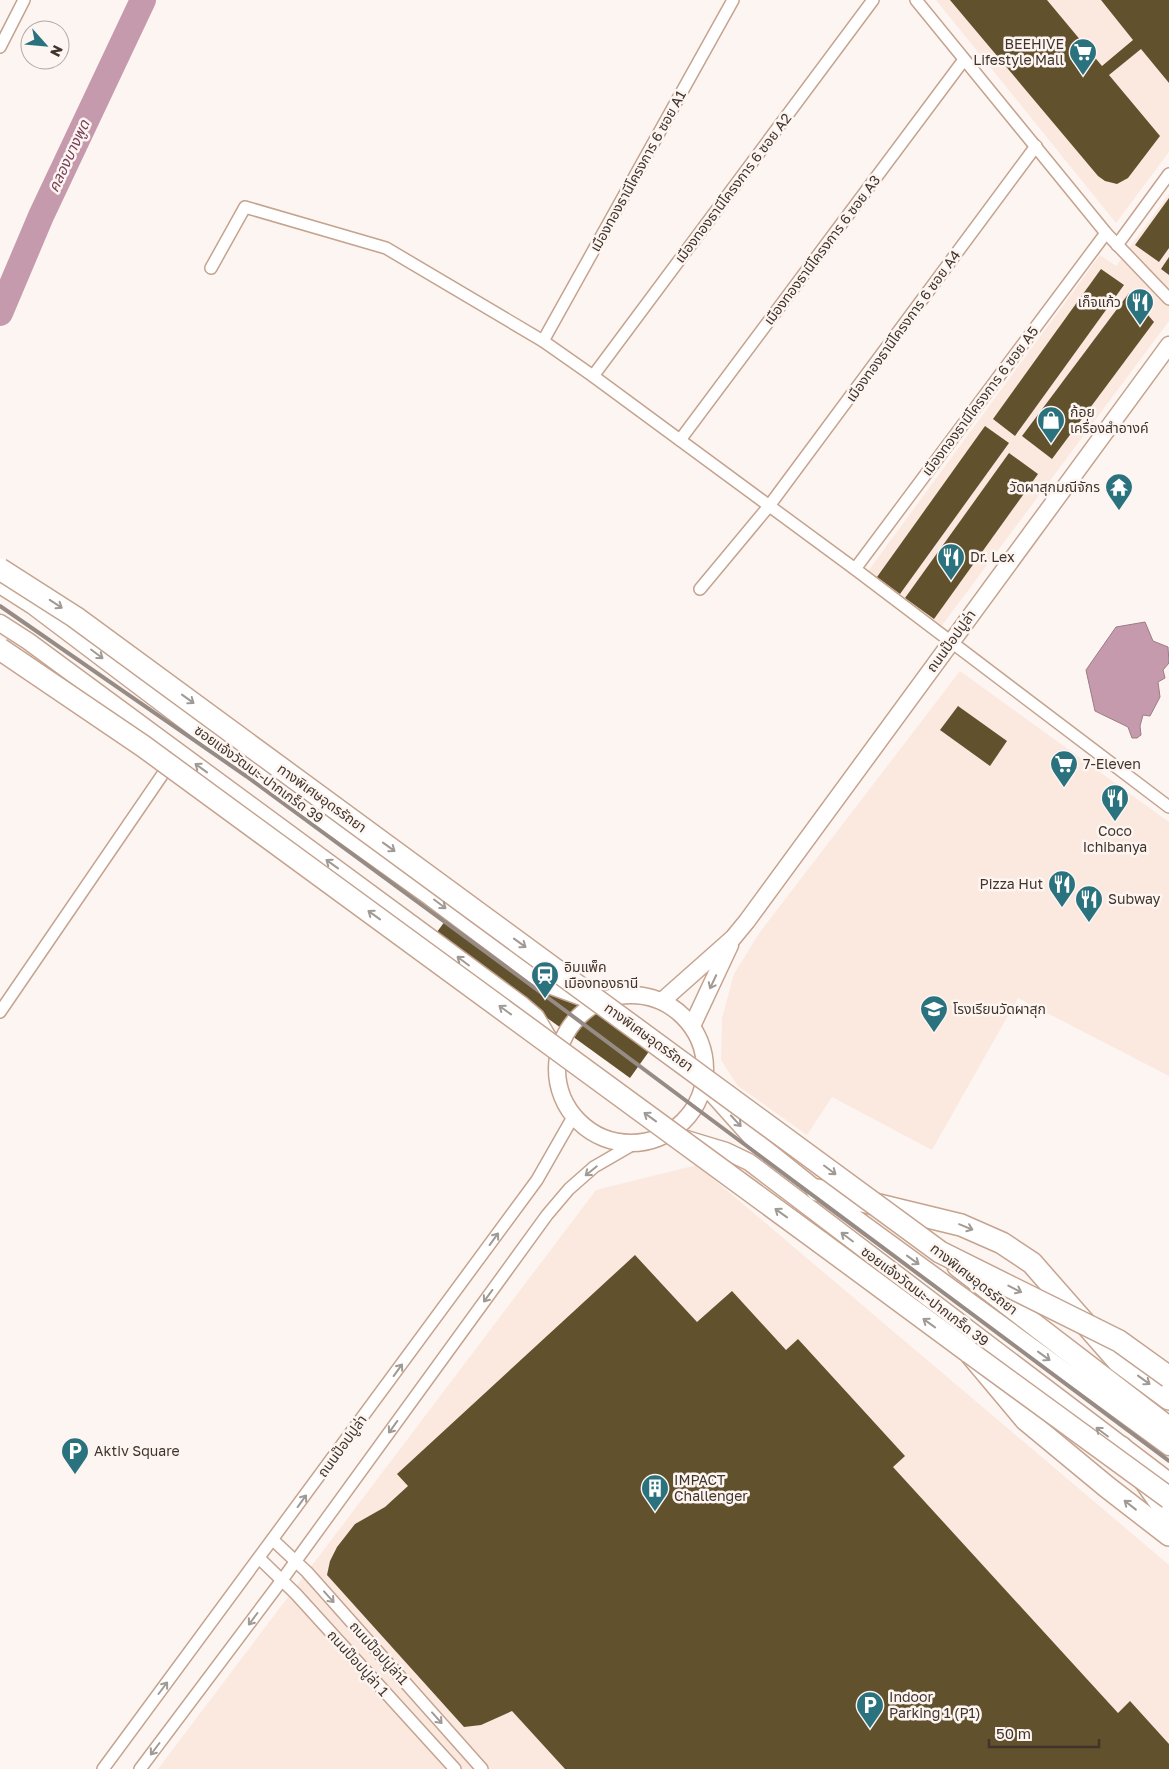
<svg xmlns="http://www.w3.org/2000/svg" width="1169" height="1769" viewBox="0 0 1169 1769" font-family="'Golos Text','Noto Sans Thai',sans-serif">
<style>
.built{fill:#fbe9df}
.water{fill:#c59aad;stroke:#9d7b86}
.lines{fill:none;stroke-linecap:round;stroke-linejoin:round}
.river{stroke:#c59aad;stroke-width:26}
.building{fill:#62512d}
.street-casing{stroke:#c5a38f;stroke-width:14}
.secondary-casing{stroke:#c5a38f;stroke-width:19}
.highway-casing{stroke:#c5a38f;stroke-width:24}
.street{stroke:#fff;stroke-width:11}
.secondary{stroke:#fff;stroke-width:16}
.highway{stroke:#fff;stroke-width:21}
.rail{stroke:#978c85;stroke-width:4}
.highway-bridge-casing{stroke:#c5a38f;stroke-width:24;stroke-linecap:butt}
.highway-bridge{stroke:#fff;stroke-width:21}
.oneway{stroke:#a09a95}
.labels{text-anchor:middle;stroke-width:5;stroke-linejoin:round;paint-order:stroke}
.poi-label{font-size:14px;fill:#41342b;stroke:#fdf5f1;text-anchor:start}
.street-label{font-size:14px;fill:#41342b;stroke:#fdf5f1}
.water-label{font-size:15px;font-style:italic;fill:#79405c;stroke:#fdf5f1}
</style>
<rect width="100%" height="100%" fill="#fdf5f1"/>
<g class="built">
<polygon points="936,0 1169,0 1169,152 1116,223"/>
<polygon points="1169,194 1169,321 940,628 866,574 1100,255 1116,266"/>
<polygon points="960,671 1169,822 1169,1076 1018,998 932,1150 832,1097 807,1135 738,1086 721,1060 722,1018 734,974 760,932"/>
<polygon points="697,1165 1169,1565 1169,1769 158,1769 596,1190"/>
</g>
<polygon class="water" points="1145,622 1153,641 1168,647 1169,663 1163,670 1165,678 1158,682 1160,697 1150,716 1143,715 1140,726 1141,735 1137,738 1132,738 1128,727 1095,711 1086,670 1116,627"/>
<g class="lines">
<polyline class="river" points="0,313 41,216 143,0"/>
</g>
<g class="building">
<polygon points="950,0 1047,0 1102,66 1133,40 1101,0 1169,0 1169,83 1141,49 1109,75 1160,136 1128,178 1117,184 1105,181 1098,176"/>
<polygon points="1169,198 1169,248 1159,262 1135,245"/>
<polygon points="1169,257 1169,275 1161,269"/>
<polygon points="1101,269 1124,285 1015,436 993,419"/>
<polygon points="1129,293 1154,322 1052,459 1022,436"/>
<polygon points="985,426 1009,443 900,594 877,577"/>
<polygon points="1009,453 1038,474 934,619 905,598"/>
<polygon points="958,706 1007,741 990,766 940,730"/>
<polygon points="454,909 650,1050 630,1078 434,936"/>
<polygon points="635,1255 697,1322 732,1291 786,1350 798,1339 905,1456 893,1467 1118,1713 1130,1701 1169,1744 1169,1769 565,1769 512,1711 481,1725 464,1727 327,1575 330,1561 337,1547 355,1524 385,1507 408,1486 397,1474"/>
</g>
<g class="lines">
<g class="street-casing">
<g id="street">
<polyline points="916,0 1106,233 1169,299"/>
<polyline points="0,47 24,0"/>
<polyline points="1117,245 1169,174"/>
<polyline points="211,268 245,207 386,248 543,341 593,376 855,569 1169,807"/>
<polyline points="543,341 733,0"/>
<polyline points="593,376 873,0"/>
<polyline points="680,440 963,61"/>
<polyline points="855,569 1106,233"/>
<polyline points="700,589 769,506 1036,146"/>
<polyline points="0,1012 169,765"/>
<polyline points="273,1540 307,1572 482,1769"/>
<polyline points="260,1559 296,1594 455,1769"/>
<polyline points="103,1769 537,1180 573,1117"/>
<polyline points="140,1769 282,1580 547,1215 569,1189 594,1167 632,1145"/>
</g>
</g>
<g class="secondary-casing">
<g id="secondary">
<polyline points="0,585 33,606 209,739 430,897 546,984 587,999"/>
<polyline points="0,623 28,641 522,1005 536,1017 552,1044"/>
<circle cx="631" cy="1069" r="74"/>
<polyline points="662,1001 733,938 747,921 1169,345"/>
<polyline points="692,1026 730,945"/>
<polyline points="708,1089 751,1137 817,1190 1169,1447"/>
<polyline points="683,1138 726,1151 749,1162 1169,1481"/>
</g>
</g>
<g class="highway-casing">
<g id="highway">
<polyline points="817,1190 961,1225 1002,1243 1032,1263 1118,1361 1169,1399"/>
<polyline points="820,1242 969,1352 1026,1420 1107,1487 1169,1535"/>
<polyline points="958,1266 1169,1428"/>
<polyline points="1121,1447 1169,1515"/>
</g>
</g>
<use href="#street" class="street"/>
<use href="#secondary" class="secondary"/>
<use href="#highway" class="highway"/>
<polyline class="rail" points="0,606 246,776 547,997 1169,1461"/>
<g class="highway-bridge-casing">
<g id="highway-bridge">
<polyline points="0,569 75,617 940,1252 1119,1341 1169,1377"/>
<polyline points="0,649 143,746 820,1242"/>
<polyline points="969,1352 1169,1498"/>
</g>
</g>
<use href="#highway-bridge" class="highway-bridge"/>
</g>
<defs><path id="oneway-shaft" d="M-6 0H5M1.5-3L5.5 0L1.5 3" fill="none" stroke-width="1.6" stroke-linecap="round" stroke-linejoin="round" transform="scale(1.25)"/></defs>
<g class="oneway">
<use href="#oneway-shaft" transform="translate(56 604) rotate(33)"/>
<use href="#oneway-shaft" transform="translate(97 654) rotate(37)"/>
<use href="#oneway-shaft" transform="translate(188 699) rotate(36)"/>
<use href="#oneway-shaft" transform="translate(201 768) rotate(-144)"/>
<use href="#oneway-shaft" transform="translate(389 847) rotate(36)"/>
<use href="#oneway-shaft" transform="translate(332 864) rotate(-144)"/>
<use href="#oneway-shaft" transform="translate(440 904) rotate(37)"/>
<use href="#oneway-shaft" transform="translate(374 915) rotate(-144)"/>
<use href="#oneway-shaft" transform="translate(520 943) rotate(36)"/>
<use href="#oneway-shaft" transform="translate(463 961) rotate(-143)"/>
<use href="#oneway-shaft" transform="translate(713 982) rotate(115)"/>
<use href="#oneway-shaft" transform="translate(505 1010) rotate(-144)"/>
<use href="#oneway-shaft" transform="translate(650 1117) rotate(-144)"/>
<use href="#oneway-shaft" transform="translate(736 1121) rotate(47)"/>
<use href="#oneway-shaft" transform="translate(830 1170) rotate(37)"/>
<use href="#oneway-shaft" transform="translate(591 1171) rotate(141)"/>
<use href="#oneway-shaft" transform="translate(781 1213) rotate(-144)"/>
<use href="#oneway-shaft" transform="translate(966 1227) rotate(22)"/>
<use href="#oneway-shaft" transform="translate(847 1237) rotate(-143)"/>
<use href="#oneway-shaft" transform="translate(494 1239) rotate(-54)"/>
<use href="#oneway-shaft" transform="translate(913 1260) rotate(36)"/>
<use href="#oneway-shaft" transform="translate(1015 1289) rotate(27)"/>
<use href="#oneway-shaft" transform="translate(488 1296) rotate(126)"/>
<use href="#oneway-shaft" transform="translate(929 1323) rotate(-144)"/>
<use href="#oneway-shaft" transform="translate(1044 1356) rotate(36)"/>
<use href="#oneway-shaft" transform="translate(398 1370) rotate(-54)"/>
<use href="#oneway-shaft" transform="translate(1144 1380) rotate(36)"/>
<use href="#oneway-shaft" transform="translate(393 1427) rotate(126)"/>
<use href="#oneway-shaft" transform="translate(1102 1432) rotate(-143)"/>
<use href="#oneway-shaft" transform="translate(302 1501) rotate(-54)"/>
<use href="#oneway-shaft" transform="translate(1130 1505) rotate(-142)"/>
<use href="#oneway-shaft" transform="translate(329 1597) rotate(48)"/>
<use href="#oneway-shaft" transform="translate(253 1619) rotate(127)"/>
<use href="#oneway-shaft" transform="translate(163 1688) rotate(-53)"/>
<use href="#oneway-shaft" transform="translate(437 1718) rotate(48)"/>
<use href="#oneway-shaft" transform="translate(155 1749) rotate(127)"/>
</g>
<defs>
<g id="supermarket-pin" transform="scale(1.4375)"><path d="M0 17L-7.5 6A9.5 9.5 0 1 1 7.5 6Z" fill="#2a727d" stroke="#fdf5f1"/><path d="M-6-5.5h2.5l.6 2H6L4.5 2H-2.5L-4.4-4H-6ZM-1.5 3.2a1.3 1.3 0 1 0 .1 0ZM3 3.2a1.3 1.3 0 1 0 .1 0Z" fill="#fff"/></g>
<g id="restaurant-pin" transform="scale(1.4375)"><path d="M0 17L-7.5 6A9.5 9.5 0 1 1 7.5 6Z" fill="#2a727d" stroke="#fdf5f1"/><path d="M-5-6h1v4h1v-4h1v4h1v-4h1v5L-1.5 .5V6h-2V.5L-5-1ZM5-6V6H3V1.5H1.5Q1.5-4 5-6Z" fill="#fff"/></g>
<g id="shop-pin" transform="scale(1.4375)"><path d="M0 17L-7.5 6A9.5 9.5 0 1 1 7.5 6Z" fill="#2a727d" stroke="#fdf5f1"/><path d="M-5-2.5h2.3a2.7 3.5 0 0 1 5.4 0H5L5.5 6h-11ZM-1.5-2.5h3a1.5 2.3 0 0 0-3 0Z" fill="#fff"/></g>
<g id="temple-pin" transform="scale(1.4375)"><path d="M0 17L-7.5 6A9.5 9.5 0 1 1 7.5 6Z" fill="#2a727d" stroke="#fdf5f1"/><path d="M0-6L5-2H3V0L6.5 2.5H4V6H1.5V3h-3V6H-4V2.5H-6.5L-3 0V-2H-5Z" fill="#fff"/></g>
<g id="station-pin" transform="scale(1.4375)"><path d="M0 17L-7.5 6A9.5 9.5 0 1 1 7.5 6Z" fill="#2a727d" stroke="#fdf5f1"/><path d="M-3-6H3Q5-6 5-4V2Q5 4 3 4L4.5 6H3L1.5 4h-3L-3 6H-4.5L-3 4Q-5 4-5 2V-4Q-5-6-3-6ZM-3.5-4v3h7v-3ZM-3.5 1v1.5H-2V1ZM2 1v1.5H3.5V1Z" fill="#fff"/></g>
<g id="school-pin" transform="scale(1.4375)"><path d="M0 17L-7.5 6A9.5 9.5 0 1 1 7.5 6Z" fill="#2a727d" stroke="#fdf5f1"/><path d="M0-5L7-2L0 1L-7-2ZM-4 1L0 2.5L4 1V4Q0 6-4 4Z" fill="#fff"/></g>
<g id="parking-pin" transform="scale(1.4375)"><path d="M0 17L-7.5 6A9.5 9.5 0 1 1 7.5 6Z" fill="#2a727d" stroke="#fdf5f1"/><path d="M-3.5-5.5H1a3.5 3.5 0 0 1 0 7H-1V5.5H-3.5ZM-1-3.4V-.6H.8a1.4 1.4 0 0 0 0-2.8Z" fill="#fff"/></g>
<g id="building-pin" transform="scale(1.4375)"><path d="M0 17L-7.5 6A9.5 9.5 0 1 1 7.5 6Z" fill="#2a727d" stroke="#fdf5f1"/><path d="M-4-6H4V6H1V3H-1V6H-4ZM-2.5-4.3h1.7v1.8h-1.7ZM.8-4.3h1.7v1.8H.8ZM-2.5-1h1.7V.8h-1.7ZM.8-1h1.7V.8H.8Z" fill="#fff"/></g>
</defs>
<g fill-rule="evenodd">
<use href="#supermarket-pin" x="1083" y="52"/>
<use href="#restaurant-pin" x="1140" y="302"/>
<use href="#shop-pin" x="1051" y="420"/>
<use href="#temple-pin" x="1119" y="487"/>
<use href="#restaurant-pin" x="951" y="557"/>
<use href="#supermarket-pin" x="1064" y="764"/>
<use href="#restaurant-pin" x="1115" y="798"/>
<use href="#restaurant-pin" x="1062" y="884"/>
<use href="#restaurant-pin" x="1089" y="899"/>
<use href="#station-pin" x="545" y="975"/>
<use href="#school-pin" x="934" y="1009"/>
<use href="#parking-pin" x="75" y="1451"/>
<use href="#building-pin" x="655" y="1488"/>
<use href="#parking-pin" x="870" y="1705"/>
</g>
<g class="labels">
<g class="poi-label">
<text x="1064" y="49" text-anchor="end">BEEHIVE<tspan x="1064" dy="16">Lifestyle Mall</tspan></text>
<text x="1121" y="307" text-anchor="end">เก็จแก้ว</text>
<text x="1070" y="417">ก้อย<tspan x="1070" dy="16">เครื่องสำอางค์</tspan></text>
<text x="1100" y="492" text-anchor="end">วัดผาสุกมณีจักร</text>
<text x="970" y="562">Dr. Lex</text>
<text x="1083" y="769">7-Eleven</text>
<text x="1115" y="836" text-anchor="middle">Coco<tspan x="1115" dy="16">Ichibanya</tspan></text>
<text x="1043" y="889" text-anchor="end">Pizza Hut</text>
<text x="1108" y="904">Subway</text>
<text x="564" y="972">อิมแพ็ค<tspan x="564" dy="16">เมืองทองธานี</tspan></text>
<text x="953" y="1014">โรงเรียนวัดผาสุก</text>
<text x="94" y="1456">Aktiv Square</text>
<text x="674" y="1485">IMPACT<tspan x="674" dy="16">Challenger</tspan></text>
<text x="889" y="1702">Indoor<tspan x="889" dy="16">Parking 1 (P1)</tspan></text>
</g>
<g class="street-label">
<text transform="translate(638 171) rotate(-61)" y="5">เมืองทองธานีโครงการ 6 ซอย A1</text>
<text transform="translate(733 188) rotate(-53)" y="5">เมืองทองธานีโครงการ 6 ซอย A2</text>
<text transform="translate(822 250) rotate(-53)" y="5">เมืองทองธานีโครงการ 6 ซอย A3</text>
<text transform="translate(903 326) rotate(-54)" y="5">เมืองทองธานีโครงการ 6 ซอย A4</text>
<text transform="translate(980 401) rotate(-53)" y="5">เมืองทองธานีโครงการ 6 ซอย A5</text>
<text transform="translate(951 641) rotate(-54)" y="5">ถนนป๊อปปูล่า</text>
<text transform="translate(259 774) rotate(36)" y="5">ซอยแจ้งวัฒนะ-ปากเกร็ด 39</text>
<text transform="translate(322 798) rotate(36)" y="5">ทางพิเศษอุดรรัถยา</text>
<text transform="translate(649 1037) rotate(36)" y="5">ทางพิเศษอุดรรัถยา</text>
<text transform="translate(974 1279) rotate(38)" y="5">ทางพิเศษอุดรรัถยา</text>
<text transform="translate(925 1296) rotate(37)" y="5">ซอยแจ้งวัฒนะ-ปากเกร็ด 39</text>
<text transform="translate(342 1446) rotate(-54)" y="5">ถนนป๊อปปูล่า</text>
<text transform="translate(379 1653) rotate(48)" y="5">ถนนป๊อปปูล่า1</text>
<text transform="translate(358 1663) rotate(48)" y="5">ถนนป๊อปปูล่า 1</text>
</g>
<g class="water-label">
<text transform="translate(69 156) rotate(-65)" y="5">คลองบางพูด</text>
</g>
</g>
<g transform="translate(45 45) rotate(117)"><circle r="24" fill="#fdf5f1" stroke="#b2a8a2"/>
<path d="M0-4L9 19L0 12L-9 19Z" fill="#2a727d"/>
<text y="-8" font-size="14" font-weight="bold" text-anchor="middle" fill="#41342b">N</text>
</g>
<path d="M989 1739v8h110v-8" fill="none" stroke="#41342b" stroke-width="2.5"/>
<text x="996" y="1739" font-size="15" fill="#41342b" stroke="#fdf5f1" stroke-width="4" paint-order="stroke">50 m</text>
</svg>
